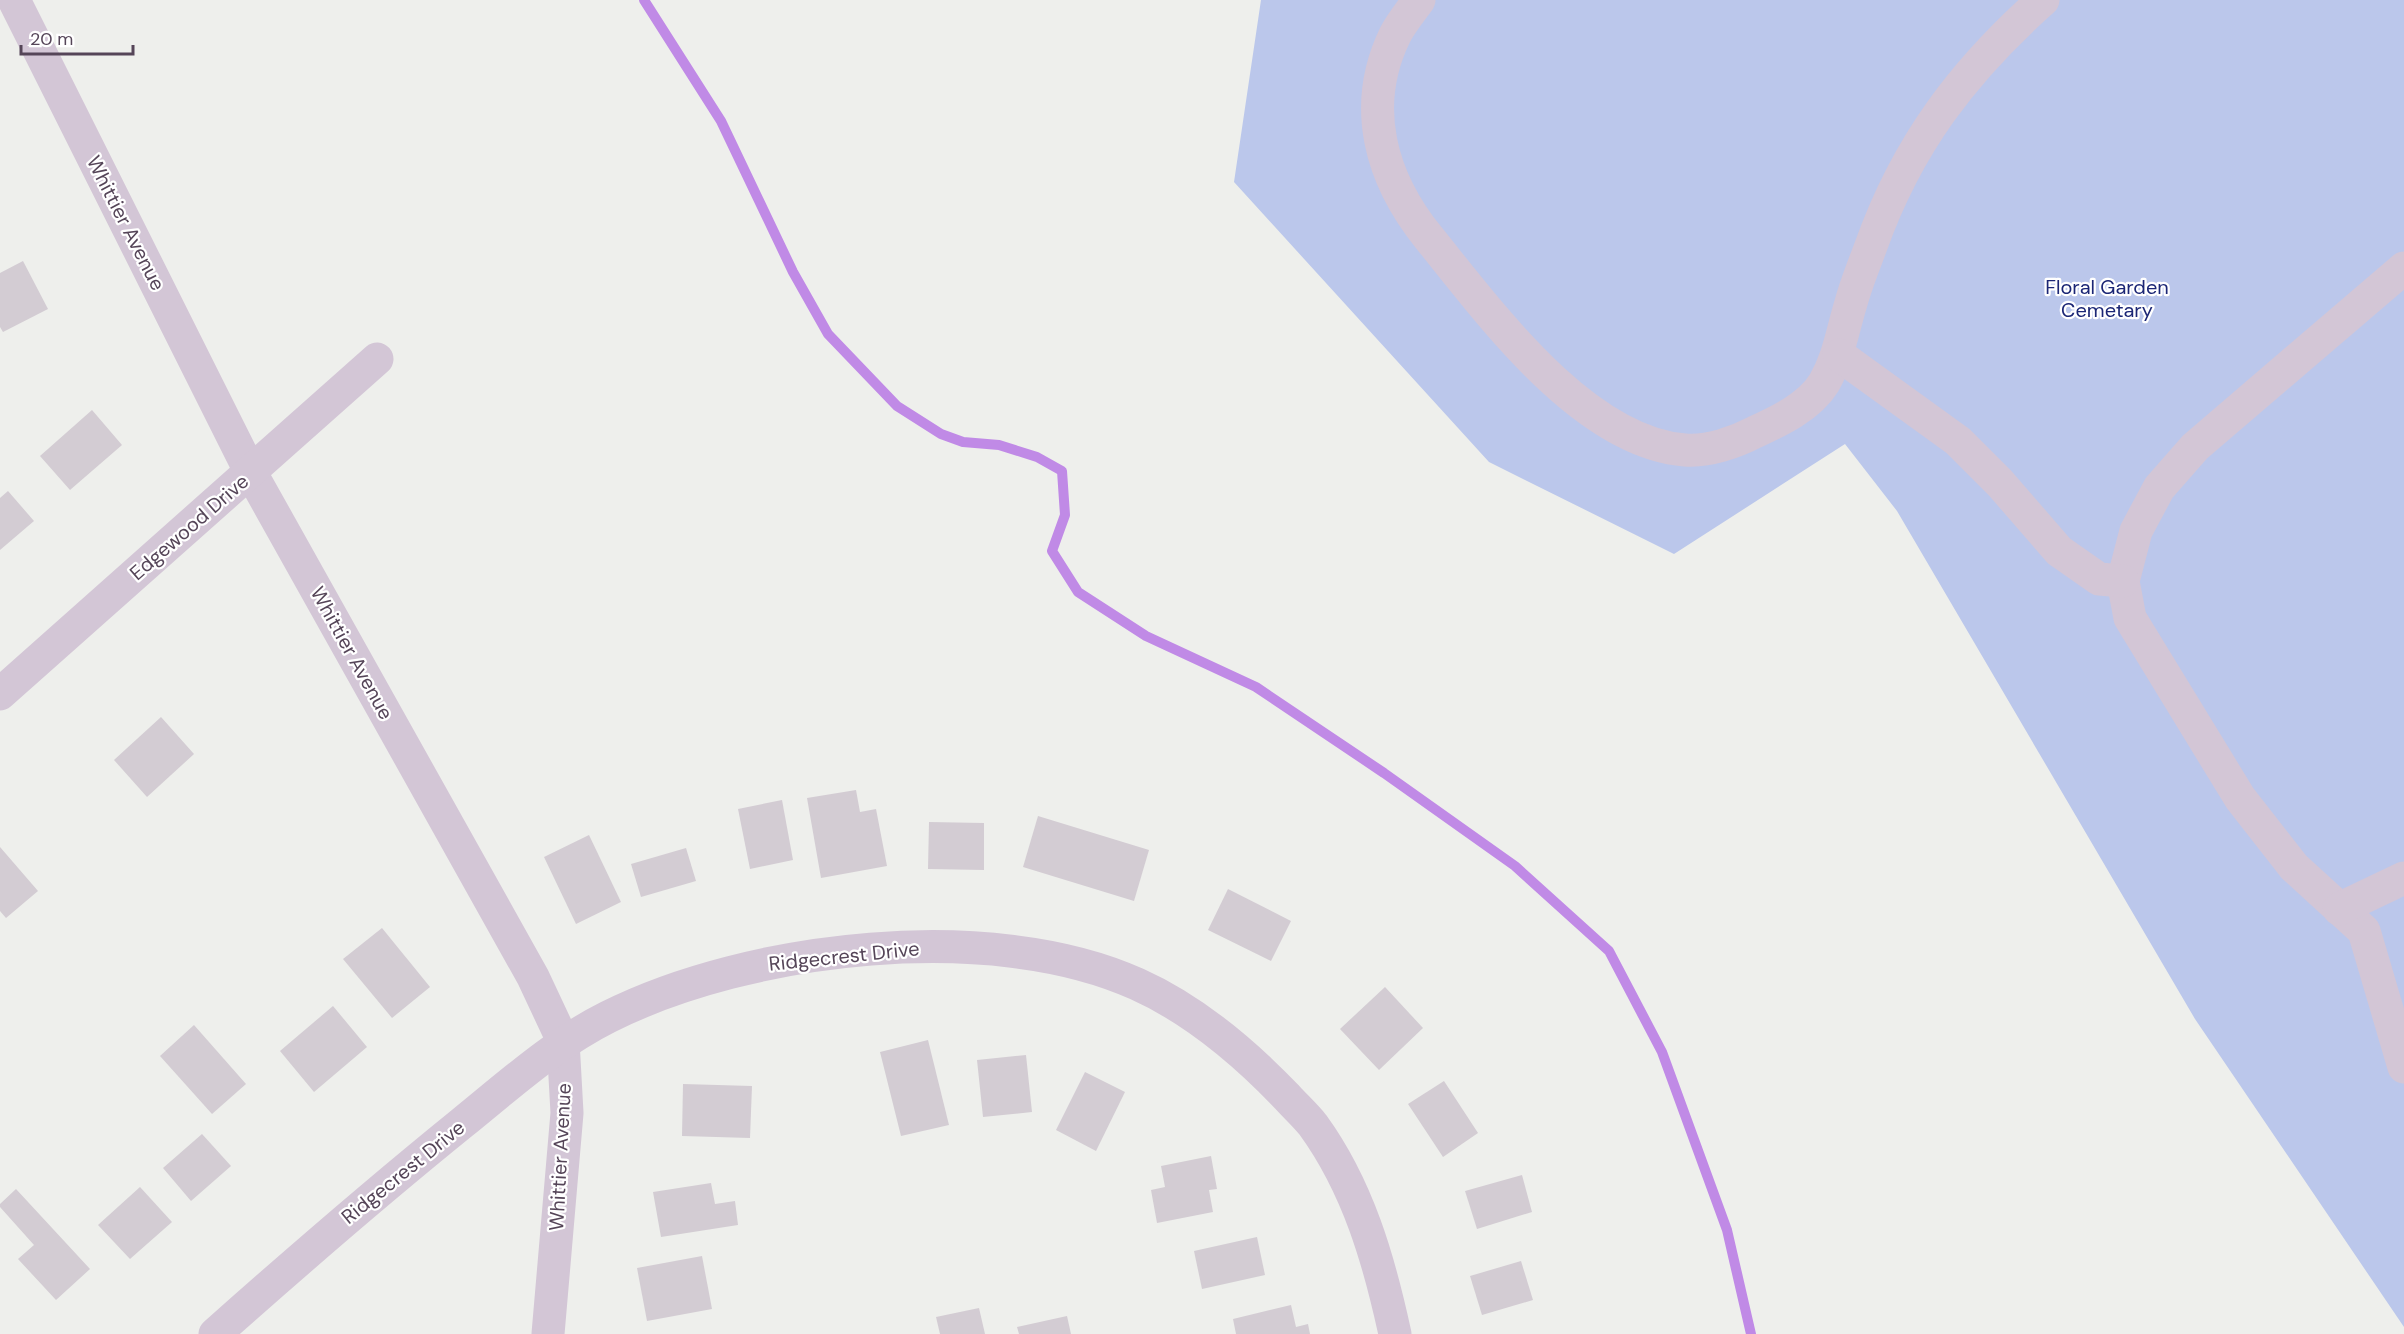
<svg xmlns="http://www.w3.org/2000/svg" width="2404" height="1334" viewBox="0 0 2404 1334" font-family="'DM Sans',sans-serif">
<style>
.green{fill:#bbc7eb}
.lines{fill:none;stroke-linecap:round;stroke-linejoin:round}
.stream{stroke:#c08ae6;stroke-width:10}
.building{fill:#d3ccd3}
.minor{stroke:#d3c6d6;stroke-width:33}
.labels{text-anchor:middle;stroke-width:4.5;stroke-linejoin:round;paint-order:stroke}
.street-label{font-size:20px;fill:#554558;stroke:#fff}
.park-label{font-size:20px;fill:#1b2675;stroke:#fff}
</style>
<rect width="100%" height="100%" fill="#eeefec"/>
<polygon class="green" points="1261,0 2404,0 2404,1327 2195,1019 1897,511 1845,444 1674,554 1489,462 1234,182"/>
<g class="lines">
<polyline class="stream" points="644,0 721,121 793,272 828,334 897,406 941,434 963,442 999,445 1037,457 1062,471 1065,515 1052,551 1078,592 1146,636 1256,687 1384,773 1515,866 1609,951 1662,1052 1727,1230 1751,1334"/>
</g>
<g class="building">
<polygon points="23,261 48,309 3,332 0,327 0,273"/>
<polygon points="92,410 122,445 70,490 40,456"/>
<polygon points="8,491 34,521 0,550 0,498"/>
<polygon points="161,717 194,754 147,797 114,760"/>
<polygon points="856,790 860,812 876,809 887,866 821,878 807,798"/>
<polygon points="782,800 793,860 750,869 738,809"/>
<polygon points="1038,816 1149,850 1134,901 1023,867"/>
<polygon points="929,822 984,823 984,870 928,869"/>
<polygon points="589,835 621,902 576,924 544,857"/>
<polygon points="0,847 38,891 6,918 0,911"/>
<polygon points="686,848 696,881 641,897 631,864"/>
<polygon points="1228,889 1291,921 1271,961 1208,930"/>
<polygon points="382,928 430,987 392,1018 343,959"/>
<polygon points="1385,987 1423,1028 1379,1070 1340,1029"/>
<polygon points="333,1006 367,1047 314,1092 280,1051"/>
<polygon points="194,1025 246,1084 212,1114 160,1056"/>
<polygon points="928,1040 949,1125 901,1136 880,1052"/>
<polygon points="1026,1055 1032,1112 983,1117 977,1060"/>
<polygon points="1085,1072 1125,1092 1096,1151 1056,1130"/>
<polygon points="1444,1081 1478,1133 1443,1157 1408,1104"/>
<polygon points="683,1084 752,1086 750,1138 682,1136"/>
<polygon points="202,1134 231,1166 191,1201 163,1168"/>
<polygon points="1211,1156 1217,1189 1209,1190 1213,1212 1157,1223 1151,1190 1165,1187 1161,1166"/>
<polygon points="1522,1175 1532,1212 1477,1229 1465,1191"/>
<polygon points="711,1183 715,1204 735,1201 738,1225 661,1237 653,1192"/>
<polygon points="140,1187 172,1222 130,1259 98,1225"/>
<polygon points="16,1189 90,1269 56,1300 18,1259 34,1245 0,1207 0,1204"/>
<polygon points="1257,1237 1265,1275 1202,1289 1194,1251"/>
<polygon points="702,1256 712,1309 647,1321 637,1268"/>
<polygon points="1521,1261 1533,1300 1482,1315 1470,1276"/>
<polygon points="1291,1305 1296,1327 1308,1324 1310,1334 1236,1334 1233,1319"/>
<polygon points="979,1308 985,1334 940,1334 936,1317"/>
<polygon points="1067,1316 1071,1334 1019,1334 1017,1327"/>
</g>
<g class="lines">
<g class="minor">
<polyline points="14,0 251,473 533,977 563,1041 567,1113 548,1334"/>
<path d="M1419,0C1411,11 1401,23 1395,35C1360,107 1381,179 1429,238C1489,312 1583,442 1685,450C1708,452 1736,442 1755,432C1779,421 1809,407 1824,383C1839,357 1842,332 1851,303C1856,284 1864,265 1871,246C1907,145 1963,71 2043,0"/>
<polyline points="2404,268 2195,447 2159,488 2136,531 2123,581 2130,618 2240,798 2294,867 2364,931 2404,1067"/>
<polyline points="1839,355 1958,441 2000,483 2059,551 2099,579 2123,581"/>
<polyline points="0,694 377,359"/>
<polyline points="2339,909 2404,878"/>
<path d="M215,1334C296,1262 378,1191 462,1123C509,1085 554,1044 608,1017C749,946 991,918 1137,984C1195,1010 1244,1052 1287,1097C1295,1106 1305,1115 1313,1125C1358,1187 1379,1260 1395,1334"/>
</g>
</g>
<g class="labels">
<g class="street-label">
<text transform="translate(126 223) rotate(63)" y="7">Whittier Avenue</text>
<text transform="translate(189 527) rotate(-41)" y="7">Edgewood Drive</text>
<text transform="translate(352 653) rotate(61)" y="7">Whittier Avenue</text>
<text transform="translate(844 956) rotate(-6)" y="7">Ridgecrest Drive</text>
<text transform="translate(560 1157) rotate(-87)" y="7">Whittier Avenue</text>
<text transform="translate(403 1172) rotate(-39)" y="7">Ridgecrest Drive</text>
</g>
<g class="park-label">
<text x="2107" y="294">Floral Garden<tspan x="2107" dy="23">Cemetary</tspan></text>
</g>
</g>
<path d="M21 45v9h112v-9" fill="none" stroke="#554558" stroke-width="3"/>
<text x="30" y="45" font-size="18" fill="#554558" stroke="#ffffff" stroke-width="4.5" paint-order="stroke">20 m</text>
</svg>
